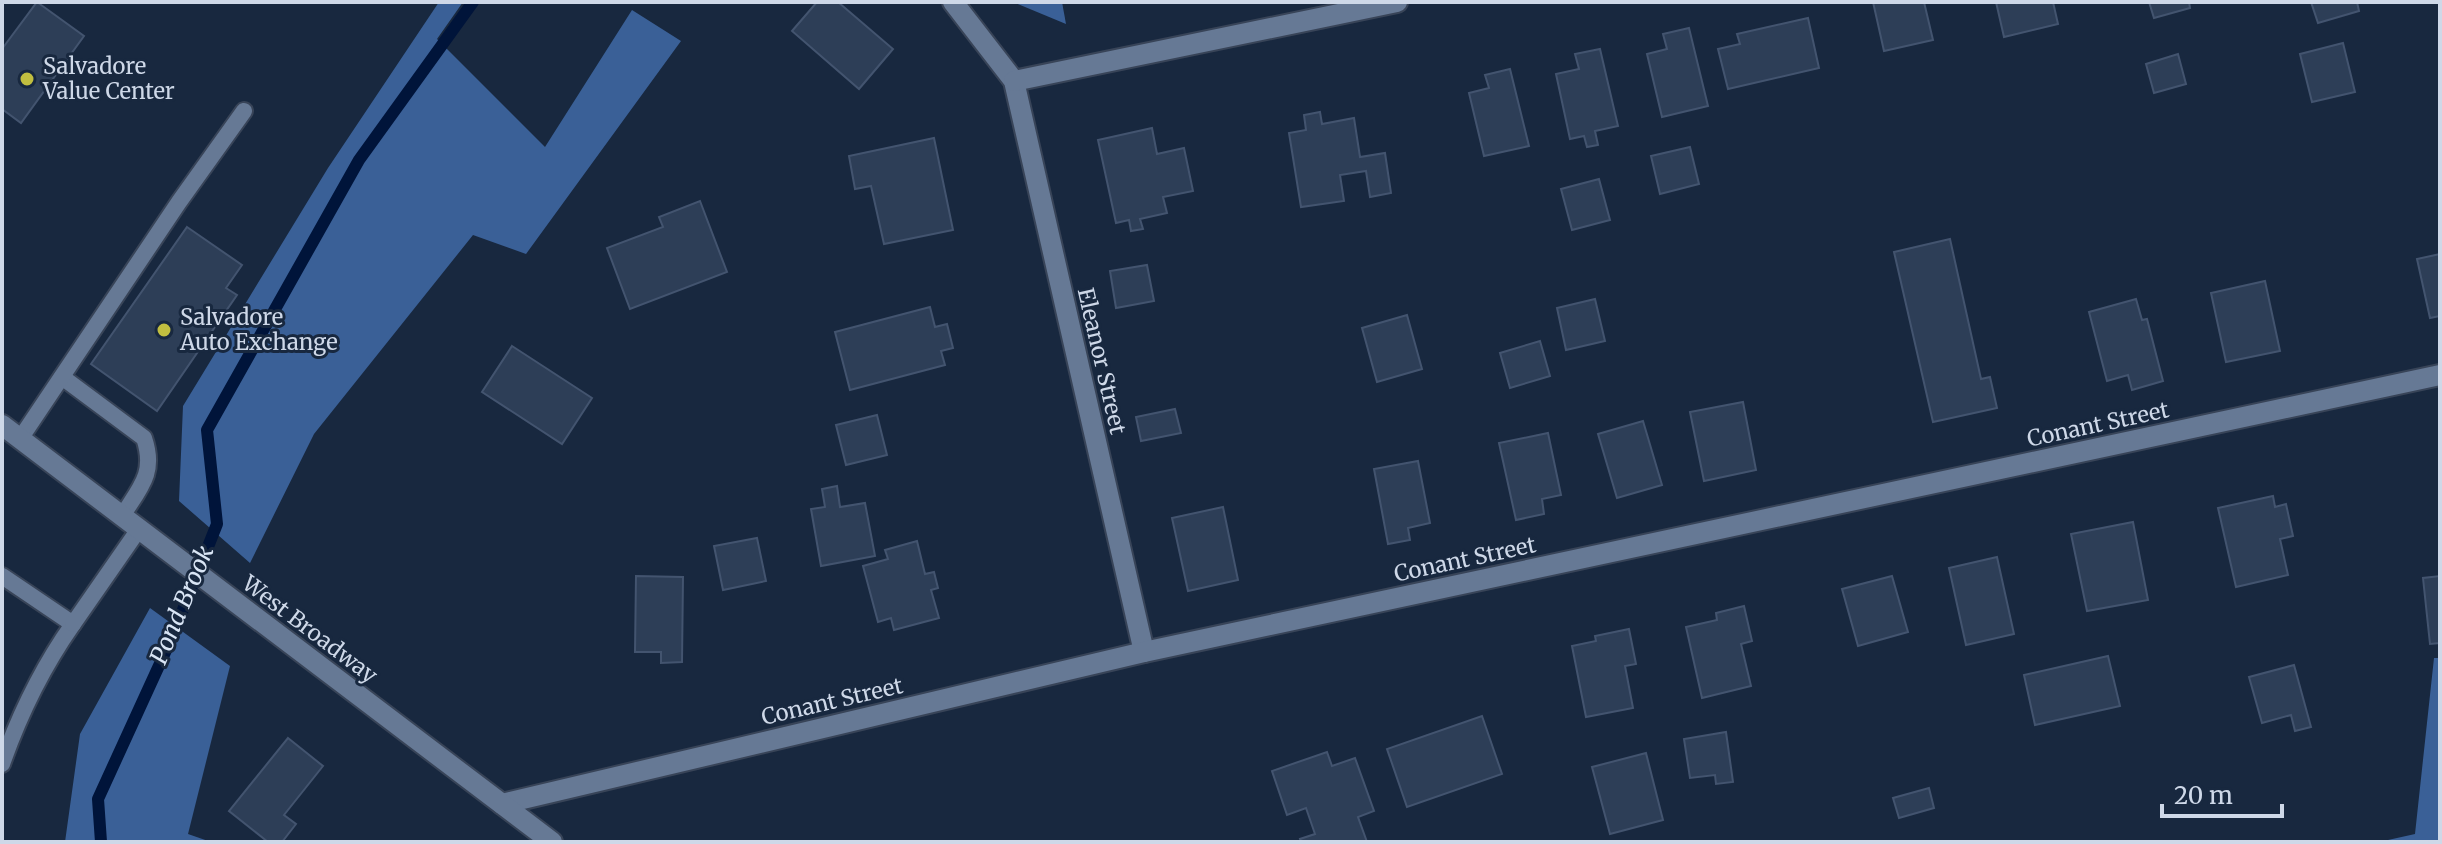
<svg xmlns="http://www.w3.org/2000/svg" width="2442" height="844" viewBox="0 0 2442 844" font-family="Merriweather,serif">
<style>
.forest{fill:#3a6097}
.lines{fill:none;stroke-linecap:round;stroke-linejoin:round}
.stream{stroke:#00143a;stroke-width:12}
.building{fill:#2d3e57;stroke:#43546f;stroke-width:2}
.service-casing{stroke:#384458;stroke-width:20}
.minor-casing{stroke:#384458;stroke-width:24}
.secondary-casing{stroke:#384458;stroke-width:24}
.service{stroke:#667995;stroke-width:16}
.minor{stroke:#667995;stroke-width:20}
.secondary{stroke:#667995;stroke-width:20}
.poi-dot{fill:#c1be40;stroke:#18283f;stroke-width:3}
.labels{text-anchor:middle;stroke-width:6;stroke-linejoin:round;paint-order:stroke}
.poi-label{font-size:22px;fill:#ced8e8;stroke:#18283f;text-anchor:start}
.street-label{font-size:22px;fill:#ced8e8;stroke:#18283f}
.water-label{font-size:24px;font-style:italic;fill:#d9e5f5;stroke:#18283f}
</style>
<rect width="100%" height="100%" fill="#18283f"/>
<g class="forest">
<polygon points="439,2 463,2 437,39 545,147 632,10 681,41 526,254 473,235 314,434 250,563 179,501 183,406 328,168"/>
<polygon points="1013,2 1062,2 1066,24"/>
<polygon points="150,608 230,666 188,834 211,842 65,842 80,734"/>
<polygon points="2434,658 2440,658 2440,842 2379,842 2415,834"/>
</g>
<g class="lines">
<polyline class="stream" points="101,842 98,799 173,635 217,524 207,430 359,160 473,2"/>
</g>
<g class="building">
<polygon points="37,2 84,36 21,123 2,109 2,49"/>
<polygon points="817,2 838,2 893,49 859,89 792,31"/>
<polygon points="1873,2 1924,2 1933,40 1884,51"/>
<polygon points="1996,2 2053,2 2058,24 2004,37"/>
<polygon points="2149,2 2189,2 2190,8 2154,18"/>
<polygon points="2311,2 2357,2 2359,11 2318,23"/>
<polygon points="1808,18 1819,68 1728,89 1718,49 1740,44 1737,34"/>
<polygon points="1689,28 1708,106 1662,117 1647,54 1667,49 1663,34"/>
<polygon points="2343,43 2355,92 2312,102 2300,54"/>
<polygon points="1600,49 1618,126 1595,131 1598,145 1587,147 1584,136 1570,139 1556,74 1579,69 1575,54"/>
<polygon points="2178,54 2186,84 2154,93 2146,64"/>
<polygon points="1510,69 1529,146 1484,156 1469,93 1489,88 1485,75"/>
<polygon points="1320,112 1322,124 1354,118 1360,157 1385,153 1391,193 1370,197 1366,171 1340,175 1344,201 1301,207 1289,133 1306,130 1304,115"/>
<polygon points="1152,128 1157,154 1184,148 1193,191 1163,197 1167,213 1140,219 1143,229 1131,231 1129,220 1116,223 1098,140"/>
<polygon points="934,138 953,230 884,244 871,186 855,189 849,156"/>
<polygon points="1690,147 1699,184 1660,194 1651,156"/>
<polygon points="1599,179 1610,220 1572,230 1561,189"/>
<polygon points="700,201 727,272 630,309 607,248 663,227 659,217"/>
<polygon points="187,227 242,265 226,288 237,295 157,411 91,364"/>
<polygon points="1950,239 1981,379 1990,377 1997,408 1933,422 1894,252"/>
<polygon points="2440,254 2440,316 2430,318 2417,259"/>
<polygon points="1147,265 1154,301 1116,308 1110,271"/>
<polygon points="2265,281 2280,351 2226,362 2211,293"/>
<polygon points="1595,299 1605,341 1566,350 1557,308"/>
<polygon points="2136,299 2142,320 2147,319 2163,381 2132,390 2128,375 2107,381 2089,312"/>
<polygon points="930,307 935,327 947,324 953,348 941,351 945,365 850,390 835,332"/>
<polygon points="1407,315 1422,369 1377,382 1362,328"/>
<polygon points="1540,341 1550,376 1510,388 1500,353"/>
<polygon points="512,346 592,398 562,444 482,392"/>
<polygon points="1743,402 1756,470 1704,481 1690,412"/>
<polygon points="1175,409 1181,433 1141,441 1136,417"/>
<polygon points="877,415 887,455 846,465 836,425"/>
<polygon points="1643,421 1662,485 1617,498 1598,434"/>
<polygon points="1548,433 1561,495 1542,499 1544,514 1516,520 1499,443"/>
<polygon points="1418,461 1430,523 1408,528 1410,540 1388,544 1374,469"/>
<polygon points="837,486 840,507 865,503 875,556 821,566 811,509 825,507 822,489"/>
<polygon points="2273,496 2275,507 2286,504 2293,536 2280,539 2288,575 2236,587 2218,508"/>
<polygon points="1223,507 1238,580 1188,591 1172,518"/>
<polygon points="2133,522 2148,600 2087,611 2071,534"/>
<polygon points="757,538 766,581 723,590 714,546"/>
<polygon points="917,541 925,574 934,572 938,588 931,590 939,618 894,630 891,618 878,622 863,566 888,559 885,550"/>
<polygon points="1997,557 2014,634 1966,645 1949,568"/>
<polygon points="636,576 683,577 682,662 661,663 661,652 635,652"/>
<polygon points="1892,576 1908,632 1858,646 1842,589"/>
<polygon points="2440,576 2440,643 2430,644 2423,578"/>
<polygon points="1744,606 1752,641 1741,644 1751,686 1702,698 1686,627 1717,620 1716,613"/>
<polygon points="1629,629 1636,664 1625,666 1633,708 1586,717 1572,646 1596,641 1595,636"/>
<polygon points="2108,656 2120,706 2035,725 2024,675"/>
<polygon points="2294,665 2311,727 2295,731 2291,715 2262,723 2249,677"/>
<polygon points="1482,716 1502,774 1407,807 1387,749"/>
<polygon points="1726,732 1733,782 1716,784 1715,775 1690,778 1684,739"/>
<polygon points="288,738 323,766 284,815 296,824 282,842 268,842 229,811"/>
<polygon points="1327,752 1332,766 1355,758 1374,811 1358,817 1367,842 1301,842 1300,839 1315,834 1306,808 1287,815 1272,771"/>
<polygon points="1646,753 1663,820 1610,834 1592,767"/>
<polygon points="1929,788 1934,808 1899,818 1893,798"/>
</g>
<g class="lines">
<g class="service-casing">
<g id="service">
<path d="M62,377L144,438C156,473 140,488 122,516"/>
<polyline points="20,439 179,202 244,111"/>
<path d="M2,576L73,624C42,668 20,713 2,764"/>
<polyline points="73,624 139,529"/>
</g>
</g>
<g class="minor-casing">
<g id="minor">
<polyline points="953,2 1014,81 1144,652"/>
<polyline points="1014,81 1397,2"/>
<polyline points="502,804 1144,652 2440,375"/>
</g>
</g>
<g class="secondary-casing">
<polyline id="secondary" points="2,425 552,842"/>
</g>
<use href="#service" class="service"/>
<use href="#minor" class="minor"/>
<use href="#secondary" class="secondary"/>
</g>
<g class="poi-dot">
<circle cx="27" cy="79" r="8"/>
<circle cx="164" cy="330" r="8"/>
</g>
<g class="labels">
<g class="poi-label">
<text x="43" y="74">Salvadore<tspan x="43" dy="25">Value Center</tspan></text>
<text x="180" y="325">Salvadore<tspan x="180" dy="25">Auto Exchange</tspan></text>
</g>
<g class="street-label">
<text transform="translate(1102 361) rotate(77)" y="8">Eleanor Street</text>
<text transform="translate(2098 424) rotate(-12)" y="8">Conant Street</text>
<text transform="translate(1465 559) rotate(-12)" y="8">Conant Street</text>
<text transform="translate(310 629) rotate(37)" y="8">West Broadway</text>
<text transform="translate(832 701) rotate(-13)" y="8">Conant Street</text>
</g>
<g class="water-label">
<text transform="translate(182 605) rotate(-67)" y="8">Pond Brook</text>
</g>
</g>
<rect width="2442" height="844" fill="none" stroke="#ced8e8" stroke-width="8"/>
<path d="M2162 804v12h120v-12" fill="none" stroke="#ced8e8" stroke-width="4"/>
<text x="2174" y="804" font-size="24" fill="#ced8e8" stroke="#18283f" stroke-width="6" paint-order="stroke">20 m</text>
</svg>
